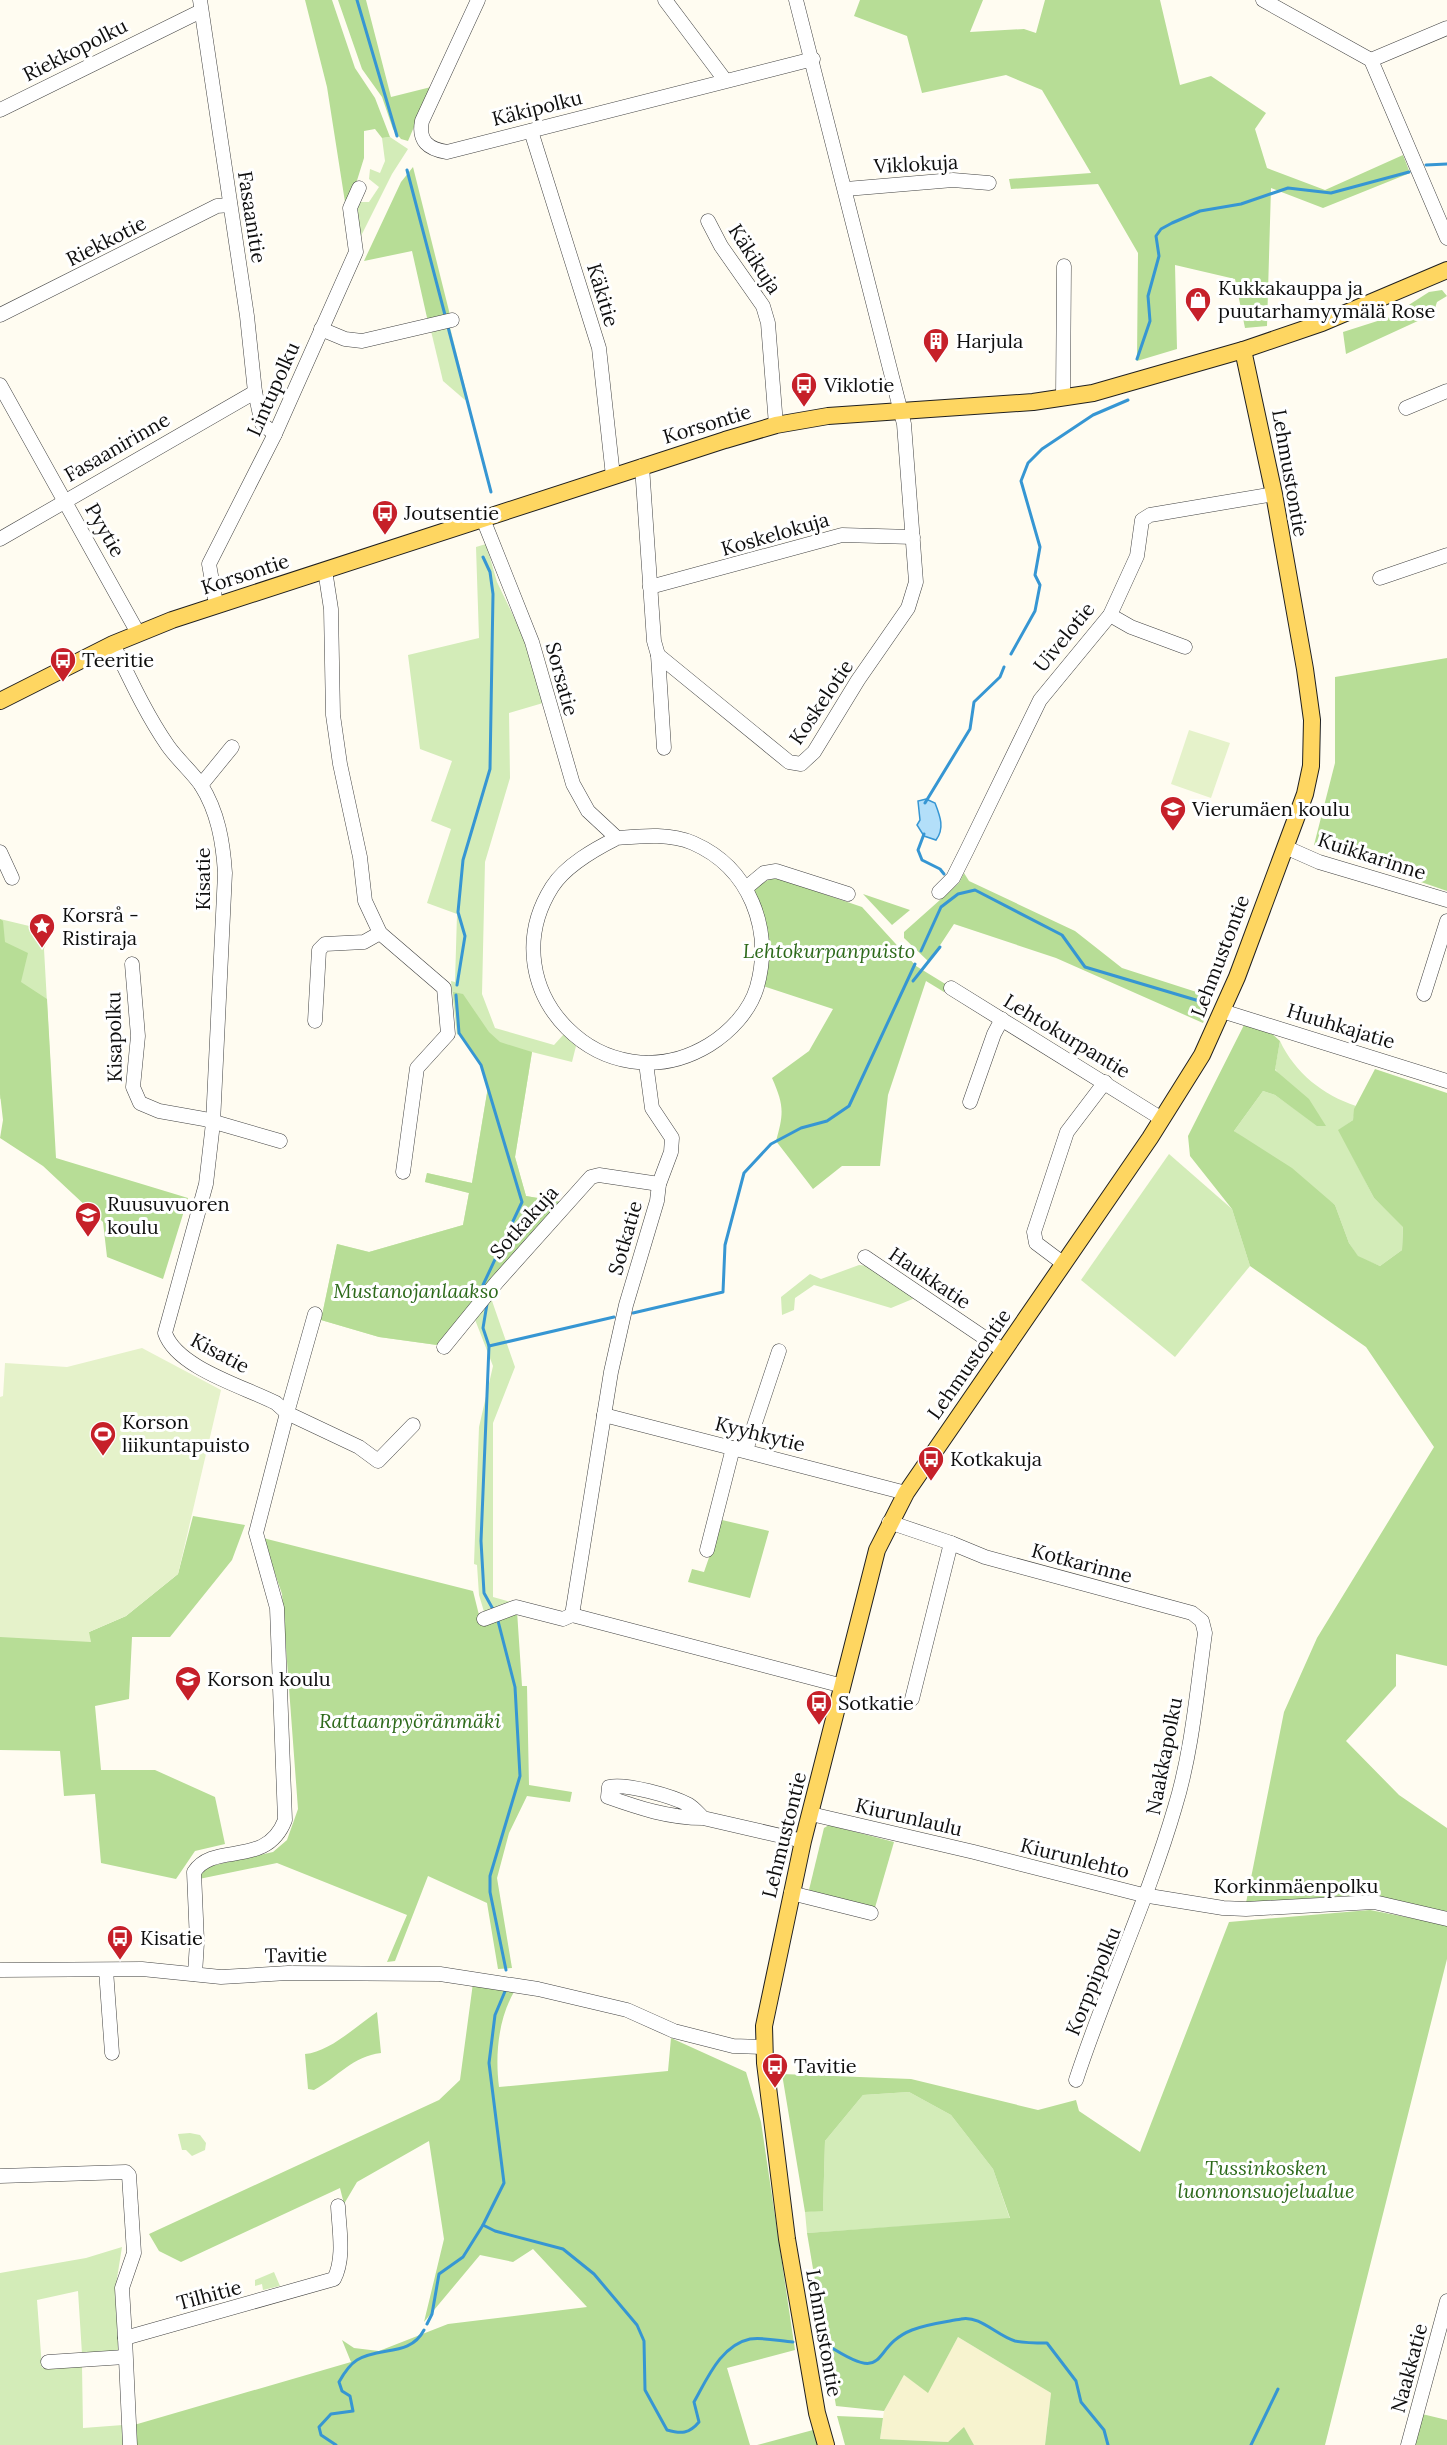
<svg xmlns="http://www.w3.org/2000/svg" width="1447" height="2445" viewBox="0 0 1447 2445" font-family="Lora,serif">
<style>
.farmland{fill:#f7f3cf}
.green{fill:#d3ecb8}
.forest{fill:#b7dd96}
.pitch{fill:#e5f2ca}
.water{fill:#b3dff9;stroke:#3696d3;stroke-width:1.5}
.lines{fill:none;stroke-linecap:round;stroke-linejoin:round}
.stream{stroke:#3696d3;stroke-width:3}
.minor-casing{stroke:#424242;stroke-width:15}
.major-casing{stroke:#202020;stroke-width:18}
.minor{stroke:#fff;stroke-width:14}
.major{stroke:#fed661;stroke-width:16}
.labels{text-anchor:middle;stroke-width:6;stroke-linejoin:round;paint-order:stroke}
.street-label{font-size:20px;fill:#0f0f0f;stroke:#fff}
.poi-label{font-size:20px;fill:#0f0f0f;stroke:#fff;text-anchor:start}
.park-label{font-size:20px;font-style:italic;fill:#2d6a1b;stroke:#fff}
</style>
<rect width="100%" height="100%" fill="#fffcf1"/>
<polygon class="farmland" points="958,2337 1051,2393 1045,2445 974,2445 964,2428 948,2442 880,2439 884,2411 904,2375 928,2392"/>
<g class="green">
<polygon points="390,137 408,149 392,174 361,236 354,208 356,202 369,202 379,187 369,179 370,169 380,173 385,161 382,138"/>
<polygon points="450,327 468,399 465,400 443,381 431,331"/>
<polygon points="486,544 497,582 523,636 543,703 509,713 510,778 485,862 482,994 495,1028 554,1045 564,1034 576,1046 572,1062 532,1052 515,1157 526,1196 561,1202 437,1345 379,1337 321,1320 337,1244 369,1252 463,1225 469,1193 425,1182 427,1173 472,1183 488,1087 481,1064 459,1033 457,1035 451,981 455,982 457,914 427,903 451,829 431,821 452,761 420,749 408,655 479,638 476,547"/>
<polygon points="0,919 50,931 44,949 51,1074 0,1099"/>
<path d="M1280,1041C1295,1073 1323,1095 1356,1106L1353,1120L1339,1130L1374,1198L1403,1226L1402,1250L1380,1266L1358,1257L1349,1243L1335,1205L1234,1131L1263,1091L1275,1095L1317,1125L1275,1069Z"/>
<polygon points="1169,1154 1232,1209 1250,1266 1175,1357 1081,1280"/>
<polygon points="859,1265 868,1266 915,1298 891,1308 814,1285 795,1298 794,1310 782,1315 781,1297 810,1274 821,1279"/>
<polygon points="491,1298 515,1367 493,1423 493,1597 515,1603 485,1615 479,1595 477,1565 474,1564 479,1427 493,1366 474,1317"/>
<polygon points="909,2092 951,2115 993,2169 1010,2219 807,2233 805,2212 823,2210 825,2141 863,2095"/>
<polygon points="190,2133 200,2135 206,2143 205,2150 192,2156 186,2150 182,2150 178,2134"/>
<polygon points="122,2247 115,2291 119,2354 82,2354 78,2291 37,2300 42,2368 82,2366 83,2428 123,2425 124,2445 0,2445 0,2273 86,2258"/>
<polygon points="274,2272 280,2286 263,2290 262,2284 255,2286 255,2280"/>
</g>
<g class="forest">
<polygon points="305,0 332,0 355,68 375,98 390,137 382,138 375,129 364,131 364,158 350,203 345,202 327,87"/>
<polygon points="338,0 366,0 391,97 431,87 408,141 401,139 393,129 382,97 362,69"/>
<polygon points="860,0 983,0 970,32 1024,29 1036,33 1045,0 1160,0 1180,85 1211,76 1266,113 1255,129 1267,168 1325,190 1403,155 1410,173 1323,208 1271,188 1267,326 1245,328 1235,279 1175,265 1177,349 1137,361 1138,253 1098,184 1011,189 1009,179 1091,173 1042,90 1006,75 922,93 907,36 854,16"/>
<polygon points="413,167 450,315 428,322 412,251 364,261 401,182"/>
<polygon points="1442,290 1447,296 1437,302 1433,314 1346,354 1343,332 1390,317 1429,292"/>
<polygon points="1447,658 1447,891 1314,845 1335,763 1335,677"/>
<polygon points="964,873 969,881 1075,931 1122,968 1212,997 1203,1023 1056,958 954,924 929,962 904,938 904,932 959,883"/>
<path d="M774,877L862,907L916,966L947,985L944,992L926,981L888,1095L880,1166H842L813,1189L776,1141C784,1113 784,1105 772,1078L809,1051L833,1009L763,986L751,889Z"/>
<polygon points="863,894 910,910 892,925"/>
<polygon points="0,919 3,921 5,942 28,953 21,982 47,999 56,1158 188,1198 163,1279 107,1257 103,1222 43,1166 0,1138 3,1120 0,1094"/>
<polygon points="453,992 463,994 489,1032 500,1042 532,1052 515,1157 526,1196 561,1202 437,1345 379,1337 321,1320 337,1244 369,1252 463,1225 469,1193 425,1182 427,1173 472,1183 488,1087 481,1064 459,1032"/>
<polygon points="1244,1025 1269,1031 1280,1041 1275,1070 1309,1099 1326,1126 1317,1126 1275,1095 1263,1091 1234,1131 1292,1168 1335,1205 1349,1243 1358,1256 1380,1266 1402,1250 1403,1227 1374,1198 1338,1130 1353,1120 1354,1109 1375,1069 1447,1093 1447,1666 1396,1654 1396,1686 1346,1741 1399,1795 1447,1828 1447,1914 1371,1894 1246,1903 1284,1712 1317,1638 1434,1447 1366,1347 1250,1266 1232,1209 1190,1156 1188,1136"/>
<polygon points="193,1516 245,1525 232,1560 170,1637 132,1637 129,1699 95,1706 101,1770 155,1770 215,1797 225,1844 195,1851 176,1879 101,1863 95,1794 64,1796 60,1751 0,1750 0,1613 89,1632 126,1616 178,1574"/>
<polygon points="722,1520 769,1531 750,1598 688,1582 692,1569 704,1572"/>
<polygon points="263,1538 473,1591 481,1623 517,1611 522,1686 527,1686 529,1785 572,1792 570,1802 527,1796 509,1833 497,1878 512,1968 498,1969 487,1903 428,1876 395,1961 387,1962 407,1915 277,1863 199,1879 203,1870 211,1866 273,1852 287,1840 298,1809 282,1594"/>
<polygon points="829,1825 894,1842 874,1911 808,1894 824,1828"/>
<polygon points="1370,1910 1447,1925 1447,1959 1325,2445 1045,2445 1051,2393 958,2337 928,2393 904,2375 884,2411 836,2406 807,2233 1010,2218 993,2169 951,2115 909,2092 863,2095 825,2141 823,2211 805,2212 782,2074 911,2079 1038,2110 1076,2100 1079,2111 1140,2152 1229,1922"/>
<path d="M473,1983L515,1990C498,2019 495,2055 499,2087L668,2071L671,2038L746,2072L761,2122L795,2350L727,2368L750,2445H135L134,2425L351,2362L342,2340L354,2348L379,2351L448,2324L587,2307L533,2249L513,2262L480,2255L424,2322L444,2239L429,2141L357,2182L344,2204L340,2188L181,2262L159,2251L149,2234L439,2100L460,2080Z"/>
<path d="M377,2012L381,2053C353,2056 338,2077 314,2090L308,2089L305,2054C330,2052 356,2026 377,2012Z"/>
<polygon points="1422,2414 1447,2420 1447,2445 1415,2445"/>
<polygon points="837,2416 883,2418 880,2439 948,2442 964,2427 974,2445 845,2445"/>
<polygon points="813,2430 817,2445 757,2445"/>
</g>
<g class="pitch">
<polygon points="1189,730 1230,743 1211,798 1171,784"/>
<polygon points="142,1348 221,1390 178,1574 126,1616 89,1632 91,1642 0,1637 0,1397 3,1396 5,1363 67,1367"/>
</g>
<path class="water" d="M926,799L935,803C940,816 945,828 936,840L924,836L917,825L920,820L918,801Z"/>
<g class="lines">
<g class="stream">
<polyline points="357,0 397,136"/>
<polyline points="1426,165 1447,164"/>
<polyline points="407,170 445,315"/>
<polyline points="448,327 491,492"/>
<polyline points="1137,359 1150,321 1148,296 1159,256 1156,236 1161,229 1172,223 1200,211 1241,204 1288,188 1331,193 1409,172"/>
<polyline points="1011,654 1035,611 1040,585 1035,575 1040,547 1021,481 1028,463 1042,449 1093,415 1128,400"/>
<polyline points="925,803 970,729 974,702 1000,677 1004,667"/>
<polyline points="924,834 918,850 922,860 940,869 944,874"/>
<polyline points="921,951 941,907 958,894 975,890 1062,935 1085,967 1206,1003"/>
<polyline points="913,981 940,947"/>
<polyline points="457,985 465,936 458,912 463,860 490,769 493,594 490,572 483,557"/>
<polyline points="456,995 459,1033 481,1065 522,1202 483,1285"/>
<polyline points="487,1304 483,1328 489,1346 481,1541 484,1593 494,1611"/>
<polyline points="633,1313 723,1292 725,1245 744,1173 771,1144 801,1128 827,1121 849,1106 915,964"/>
<polyline points="489,1346 614,1317"/>
<polyline points="497,1617 515,1687 520,1776 490,1876 490,1892 506,1970"/>
<path d="M483,2225L495,2231L563,2249L594,2274L637,2325L644,2341L645,2390L667,2430C681,2434 689,2434 699,2422L694,2402C707,2379 721,2345 750,2339C763,2337 780,2341 793,2342"/>
<polyline points="427,2324 432,2314 439,2274 463,2257 483,2225 504,2183 489,2063 495,2015 506,1989"/>
<path d="M829,2346C891,2386 869,2347 912,2330C927,2324 945,2322 961,2319C980,2315 997,2336 1015,2341C1025,2343 1036,2343 1047,2343L1076,2381L1081,2402L1104,2430L1108,2445"/>
<path d="M336,2445L321,2435L319,2427L331,2414L353,2411L350,2396L342,2391L339,2382C344,2373 349,2365 357,2360C380,2346 410,2357 424,2330"/>
<polyline points="1251,2445 1278,2389"/>
</g>
<g class="minor-casing">
<g id="minor">
<polyline points="200,0 247,316 255,392 262,424 275,434"/>
<path d="M478,0L422,121C418,141 428,149 447,152L813,59"/>
<polyline points="665,0 725,80"/>
<polyline points="1263,0 1371,60 1447,238"/>
<polyline points="1371,60 1447,28"/>
<polyline points="0,110 201,11"/>
<polyline points="531,131 599,348 613,476"/>
<polyline points="846,189 953,180 989,183"/>
<polyline points="708,221 721,246 763,306 768,323 776,425"/>
<polyline points="0,315 217,206 230,205"/>
<polyline points="321,329 345,339 362,341 452,320"/>
<polyline points="0,385 138,633"/>
<polyline points="1063,398 1064,266"/>
<polyline points="1406,408 1447,391"/>
<polyline points="642,466 654,641 658,655 789,762 801,764 814,752 858,680 908,608 916,582 904,424 796,0"/>
<path d="M483,519L532,642L573,784L588,811L617,838C595,849 566,865 552,887C487,990 605,1108 709,1045C730,1032 750,1011 757,987C773,929 750,868 693,843C669,833 642,836 617,838"/>
<polyline points="0,539 255,392"/>
<polyline points="325,570 331,609 333,715 340,764 360,857 365,901 380,933 444,988 448,1034 417,1068 403,1172"/>
<polyline points="1380,578 1447,555"/>
<polyline points="650,587 842,535 913,537"/>
<polyline points="216,604 209,564 275,434 356,252 350,208 359,188"/>
<polyline points="1110,615 1131,627 1185,647"/>
<path d="M113,644C130,679 146,714 168,746C178,760 191,771 201,785C218,812 223,842 225,873L213,1123L206,1184L165,1333C177,1368 245,1387 276,1403L287,1413L256,1533L277,1608L285,1820C266,1869 214,1841 194,1872L197,1942L195,1974"/>
<polyline points="658,655 664,748"/>
<polyline points="201,785 232,747"/>
<polyline points="1285,847 1319,862 1447,900"/>
<polyline points="0,852 12,878"/>
<polyline points="746,888 764,873 776,871 848,894"/>
<polyline points="939,892 953,878 967,850 1040,700 1110,615 1137,556 1142,520 1150,515 1274,494"/>
<polyline points="132,964 138,1036 133,1087 140,1103 159,1111 204,1119 280,1141"/>
<polyline points="951,988 1162,1119"/>
<polyline points="1424,994 1447,921"/>
<polyline points="1222,1011 1447,1081"/>
<polyline points="315,1021 319,950 325,944 364,942 380,933"/>
<polyline points="646,1063 652,1108 672,1138 671,1152 659,1184 657,1201 626,1305 611,1372 572,1615 843,1686"/>
<polyline points="970,1102 994,1034 1002,1019"/>
<polyline points="865,1257 1004,1351"/>
<polyline points="1064,1264 1036,1243 1034,1232 1067,1132 1105,1082"/>
<polyline points="315,1314 287,1413 359,1447 378,1461 413,1425"/>
<polyline points="444,1347 497,1282 591,1177 599,1175 659,1184"/>
<polyline points="604,1415 906,1493"/>
<polyline points="746,1450 779,1351"/>
<polyline points="889,1522 951,1543 912,1699"/>
<path d="M951,1543L985,1557L1192,1613L1202,1621L1205,1633C1197,1690 1192,1752 1175,1807C1148,1900 1106,1988 1076,2080"/>
<polyline points="707,1550 733,1448"/>
<polyline points="484,1619 516,1607 563,1619 572,1615"/>
<polyline points="811,1814 974,1852 1143,1895 1223,1908 1246,1909 1374,1902 1447,1919"/>
<path d="M703,1818C669,1818 639,1808 608,1797L609,1787C626,1783 672,1796 689,1805C694,1808 698,1813 703,1818L803,1841"/>
<polyline points="791,1893 871,1913"/>
<polyline points="0,1970 142,1969 221,1977 288,1973 440,1974 538,1989 627,2010 674,2031 733,2046 763,2047"/>
<polyline points="106,1970 112,2053"/>
<polyline points="0,2176 126,2172 129,2175 134,2253 122,2288 125,2338"/>
<polyline points="48,2362 125,2357"/>
<path d="M130,2445L125,2338L334,2279C345,2258 339,2229 338,2206"/>
<polyline points="1408,2445 1447,2301"/>
</g>
</g>
<g class="major-casing">
<g id="major">
<polyline points="0,701 113,644 172,620 725,440 776,425 828,416 1033,402 1093,393 1243,350 1322,323 1447,270"/>
<polyline points="826,2445 817,2413 787,2239 765,2063 764,2026 803,1841 877,1550 906,1493 1150,1138 1202,1055 1237,977 1305,794 1311,766 1312,720 1305,669 1274,494 1243,350"/>
</g>
</g>
<use href="#minor" class="minor"/>
<use href="#major" class="major"/>
</g>
<defs>
<g id="shop-pin" transform="scale(1.35)"><path d="M0 17L-7.5 6A9.5 9.5 0 1 1 7.5 6Z" fill="#c62029" stroke="#fff"/><path d="M-5-2.5h2.3a2.7 3.5 0 0 1 5.4 0H5L5.5 6h-11ZM-1.5-2.5h3a1.5 2.3 0 0 0-3 0Z" fill="#fff"/></g>
<g id="building-pin" transform="scale(1.35)"><path d="M0 17L-7.5 6A9.5 9.5 0 1 1 7.5 6Z" fill="#c62029" stroke="#fff"/><path d="M-4-6H4V6H1V3H-1V6H-4ZM-2.5-4.3h1.7v1.8h-1.7ZM.8-4.3h1.7v1.8H.8ZM-2.5-1h1.7V.8h-1.7ZM.8-1h1.7V.8H.8Z" fill="#fff"/></g>
<g id="bus-pin" transform="scale(1.35)"><path d="M0 17L-7.5 6A9.5 9.5 0 1 1 7.5 6Z" fill="#c62029" stroke="#fff"/><path d="M-5-6H5V4H4V6H2V4H-2V6H-4V4H-5ZM-3.5-4V0h7V-4ZM-3.5 1.2v1.5H-2V1.2ZM2 1.2v1.5H3.5V1.2Z" fill="#fff"/></g>
<g id="school-pin" transform="scale(1.35)"><path d="M0 17L-7.5 6A9.5 9.5 0 1 1 7.5 6Z" fill="#c62029" stroke="#fff"/><path d="M0-5L7-2L0 1L-7-2ZM-4 1L0 2.5L4 1V4Q0 6-4 4Z" fill="#fff"/></g>
<g id="sight-pin" transform="scale(1.35)"><path d="M0 17L-7.5 6A9.5 9.5 0 1 1 7.5 6Z" fill="#c62029" stroke="#fff"/><path d="M0-6L1.8-2.2L6-1.7L2.9 1.2L3.7 5.4L0 3.3L-3.7 5.4L-2.9 1.2L-6-1.7L-1.8-2.2Z" fill="#fff"/></g>
<g id="stadium-pin" transform="scale(1.35)"><path d="M0 17L-7.5 6A9.5 9.5 0 1 1 7.5 6Z" fill="#c62029" stroke="#fff"/><path d="M0-5a6.5 5 0 1 0 0 10a6.5 5 0 1 0 0-10ZM-3.5-1.8h7v3.6h-7Z" fill="#fff"/></g>
</defs>
<g fill-rule="evenodd">
<use href="#shop-pin" x="1198" y="300"/>
<use href="#building-pin" x="936" y="341"/>
<use href="#bus-pin" x="804" y="385"/>
<use href="#bus-pin" x="385" y="513"/>
<use href="#bus-pin" x="63" y="660"/>
<use href="#school-pin" x="1173" y="809"/>
<use href="#sight-pin" x="42" y="926"/>
<use href="#school-pin" x="88" y="1215"/>
<use href="#stadium-pin" x="103" y="1434"/>
<use href="#bus-pin" x="931" y="1459"/>
<use href="#school-pin" x="188" y="1679"/>
<use href="#bus-pin" x="819" y="1703"/>
<use href="#bus-pin" x="120" y="1938"/>
<use href="#bus-pin" x="775" y="2066"/>
</g>
<g class="labels">
<g class="street-label">
<text transform="translate(75 50) rotate(-27)" y="7">Riekkopolku</text>
<text transform="translate(537 108) rotate(-14)" y="7">Käkipolku</text>
<text transform="translate(916 164) rotate(-3)" y="7">Viklokuja</text>
<text transform="translate(252 217) rotate(81)" y="7">Fasaanitie</text>
<text transform="translate(106 241) rotate(-27)" y="7">Riekkotie</text>
<text transform="translate(755 259) rotate(57)" y="7">Käkikuja</text>
<text transform="translate(603 295) rotate(73)" y="7">Käkitie</text>
<text transform="translate(273 389) rotate(-66)" y="7">Lintupolku</text>
<text transform="translate(707 424) rotate(-17)" y="7">Korsontie</text>
<text transform="translate(117 447) rotate(-30)" y="7">Fasaanirinne</text>
<text transform="translate(1290 473) rotate(80)" y="7">Lehmustontie</text>
<text transform="translate(105 530) rotate(60)" y="7">Pyytie</text>
<text transform="translate(775 534) rotate(-16)" y="7">Koskelokuja</text>
<text transform="translate(245 574) rotate(-18)" y="7">Korsontie</text>
<text transform="translate(1064 637) rotate(-51)" y="7">Uivelotie</text>
<text transform="translate(562 679) rotate(75)" y="7">Sorsatie</text>
<text transform="translate(821 702) rotate(-56)" y="7">Koskelotie</text>
<text transform="translate(1372 856) rotate(18)" y="7">Kuikkarinne</text>
<text transform="translate(203 879) rotate(-90)" y="7">Kisatie</text>
<text transform="translate(1220 956) rotate(-69)" y="7">Lehmustontie</text>
<text transform="translate(1341 1026) rotate(17)" y="7">Huuhkajatie</text>
<text transform="translate(1067 1036) rotate(31)" y="7">Lehtokurpantie</text>
<text transform="translate(114 1037) rotate(-91)" y="7">Kisapolku</text>
<text transform="translate(524 1222) rotate(-48)" y="7">Sotkakuja</text>
<text transform="translate(625 1238) rotate(-74)" y="7">Sotkatie</text>
<text transform="translate(930 1278) rotate(34)" y="7">Haukkatie</text>
<text transform="translate(220 1353) rotate(28)" y="7">Kisatie</text>
<text transform="translate(969 1364) rotate(-55)" y="7">Lehmustontie</text>
<text transform="translate(760 1434) rotate(14)" y="7">Kyyhkytie</text>
<text transform="translate(1082 1563) rotate(15)" y="7">Kotkarinne</text>
<text transform="translate(1164 1756) rotate(-79)" y="7">Naakkapolku</text>
<text transform="translate(909 1817) rotate(13)" y="7">Kiurunlaulu</text>
<text transform="translate(784 1835) rotate(-76)" y="7">Lehmustontie</text>
<text transform="translate(1075 1858) rotate(14)" y="7">Kiurunlehto</text>
<text x="1296" y="1893">Korkinmäenpolku</text>
<text transform="translate(296 1955) rotate(-1)" y="7">Tavitie</text>
<text transform="translate(1093 1981) rotate(-68)" y="7">Korppipolku</text>
<text transform="translate(209 2295) rotate(-15)" y="7">Tilhitie</text>
<text transform="translate(824 2333) rotate(80)" y="7">Lehmustontie</text>
<text transform="translate(1409 2368) rotate(-75)" y="7">Naakkatie</text>
</g>
<g class="poi-label">
<text x="1218" y="295">Kukkakauppa ja<tspan x="1218" dy="23">puutarhamyymälä Rose</tspan></text>
<text x="956" y="348">Harjula</text>
<text x="824" y="392">Viklotie</text>
<text x="404" y="520">Joutsentie</text>
<text x="82" y="667">Teeritie</text>
<text x="1192" y="816">Vierumäen koulu</text>
<text x="62" y="922">Korsrå -<tspan x="62" dy="23">Ristiraja</tspan></text>
<text x="107" y="1211">Ruusuvuoren<tspan x="107" dy="23">koulu</tspan></text>
<text x="122" y="1429">Korson<tspan x="122" dy="23">liikuntapuisto</tspan></text>
<text x="950" y="1466">Kotkakuja</text>
<text x="207" y="1686">Korson koulu</text>
<text x="838" y="1710">Sotkatie</text>
<text x="140" y="1945">Kisatie</text>
<text x="794" y="2073">Tavitie</text>
</g>
<g class="park-label">
<text x="829" y="958">Lehtokurpanpuisto</text>
<text x="416" y="1298">Mustanojanlaakso</text>
<text x="410" y="1728">Rattaanpyöränmäki</text>
<text x="1266" y="2175">Tussinkosken<tspan x="1266" dy="23">luonnonsuojelualue</tspan></text>
</g>
</g>
</svg>
